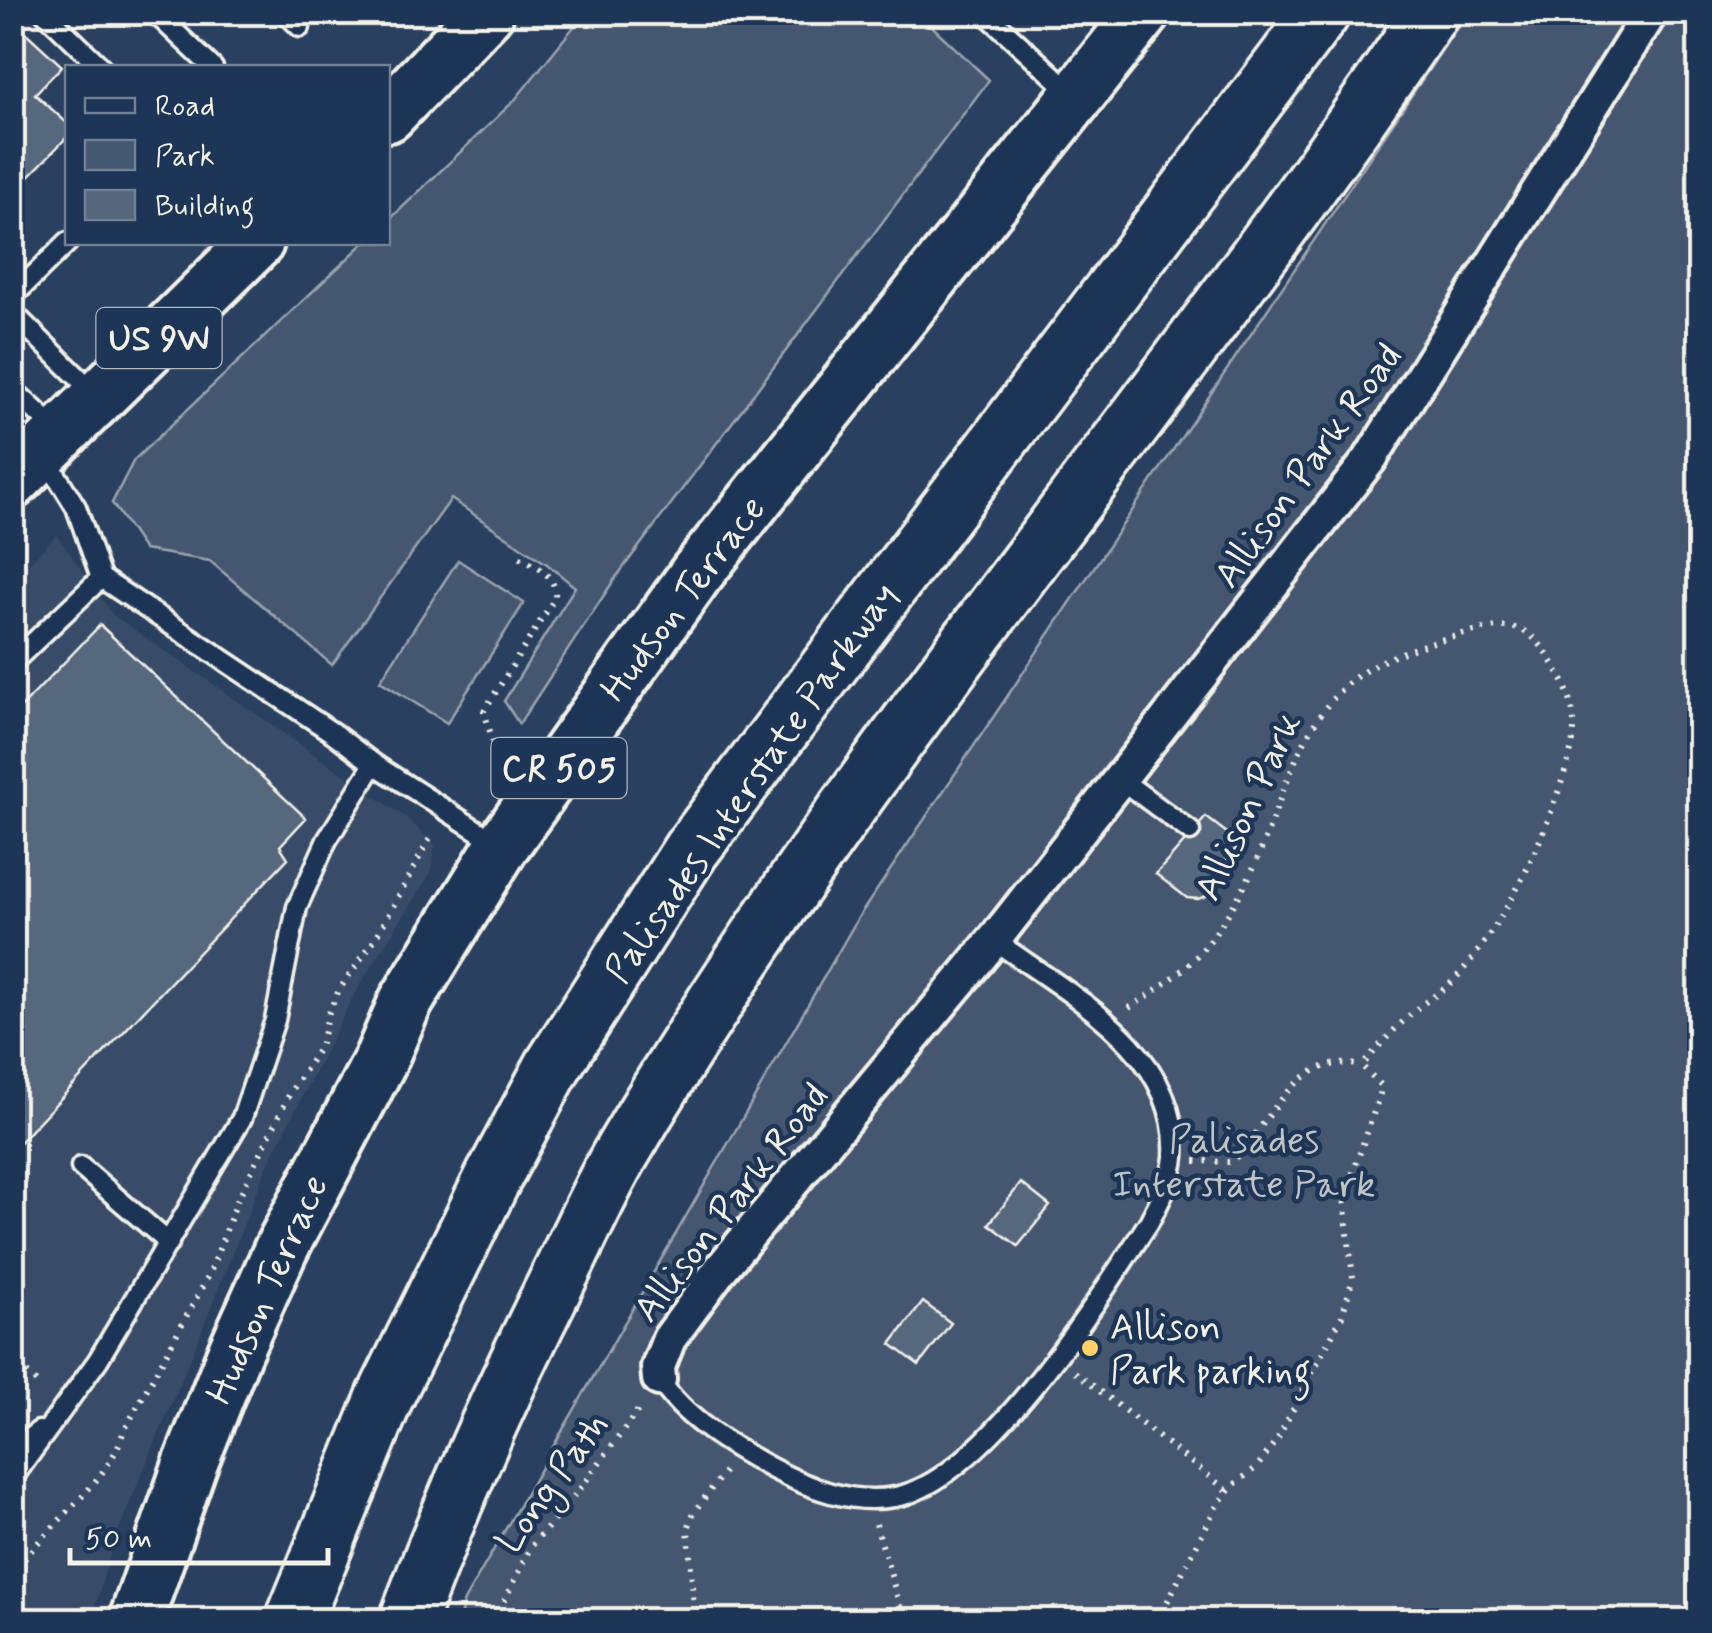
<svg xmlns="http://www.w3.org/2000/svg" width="1712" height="1633" viewBox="0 0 1712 1633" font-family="Mynerve,sans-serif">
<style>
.built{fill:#374c69}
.green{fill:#445771;stroke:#9ca4ac;stroke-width:2.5}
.building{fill:#56677d;stroke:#f4f1e8;stroke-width:2.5}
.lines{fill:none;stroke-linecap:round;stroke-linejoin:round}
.service-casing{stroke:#f4f1e8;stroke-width:25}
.minor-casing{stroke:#f4f1e8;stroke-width:40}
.primary-casing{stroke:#f4f1e8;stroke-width:60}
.motorway-casing{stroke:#f4f1e8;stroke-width:62}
.path{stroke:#f4f1e8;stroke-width:6;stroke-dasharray:2.5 8;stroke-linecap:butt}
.service{stroke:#1d3557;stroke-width:18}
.minor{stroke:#1d3557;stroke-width:32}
.primary{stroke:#1d3557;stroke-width:52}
.motorway{stroke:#1d3557;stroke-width:55}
.poi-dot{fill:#ffd166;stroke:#1d3557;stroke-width:4}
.labels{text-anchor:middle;stroke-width:9;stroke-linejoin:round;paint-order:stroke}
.shield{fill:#1d3557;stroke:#b4b9bc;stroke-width:2.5}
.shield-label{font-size:35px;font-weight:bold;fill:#f4f1e8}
.street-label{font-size:38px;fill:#f4f1e8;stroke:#1d3557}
.park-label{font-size:38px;fill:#bfc3c4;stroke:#1d3557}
.poi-label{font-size:38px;fill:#f4f1e8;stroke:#1d3557;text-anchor:start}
</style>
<rect width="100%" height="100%" fill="#2a4060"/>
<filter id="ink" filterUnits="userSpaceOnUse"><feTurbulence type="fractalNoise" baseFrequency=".01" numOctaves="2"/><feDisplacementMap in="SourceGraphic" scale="20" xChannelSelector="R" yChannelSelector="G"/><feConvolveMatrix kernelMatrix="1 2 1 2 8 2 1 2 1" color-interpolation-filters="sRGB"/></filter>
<g filter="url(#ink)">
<polygon class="built" points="57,535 113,615 408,819 435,845 431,872 355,993 267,1166 197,1343 114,1541 91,1620 13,1620 12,580"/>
<g class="green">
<polygon points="585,13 918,13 989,80 614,580 519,724 504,701 575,587 547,564 451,499 332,665 210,561 144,550 112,503 134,460 364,243 388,242 388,221 514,101"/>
<polygon points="1467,13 1699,13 1699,1620 459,1620 464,1601 858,918"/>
<polygon points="458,560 524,603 447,723 380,681"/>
</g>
<g class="building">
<polygon points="12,20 62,66 35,94 68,124 68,136 12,194"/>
<polygon points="100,625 306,818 280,846 288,858 12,1150 12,717"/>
<polygon points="1206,817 1240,843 1223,865 1231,871 1212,894 1198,899 1187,898 1156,874"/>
<polygon points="1021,1183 1050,1206 1018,1246 989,1224"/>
<polygon points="923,1302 951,1323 919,1365 891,1344"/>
</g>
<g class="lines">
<g class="service-casing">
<g id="service">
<polyline points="44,12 102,68"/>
<polyline points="154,12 213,68"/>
<polyline points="285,12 300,27"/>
<polyline points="984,12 1072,93"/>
<polyline points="12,297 68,242"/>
<polyline points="12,312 94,393"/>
<polyline points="12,389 58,431"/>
<polyline points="12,663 101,578"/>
<polyline points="374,764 500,845"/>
<polyline points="1120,779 1190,831"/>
<polyline points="81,1167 169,1243"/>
<path d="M659,1379C684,1419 731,1446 771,1468C809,1488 851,1505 895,1497C984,1481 1100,1297 1149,1222C1159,1202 1172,1180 1174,1157C1180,1049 1067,994 994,940"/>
<polyline points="12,1451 39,1431"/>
<polyline points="12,1479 98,1360 242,1118 275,1020 297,907 327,840 374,764 333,733 101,578 76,507 45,457"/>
</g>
</g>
<g class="minor-casing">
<polyline id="minor" points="659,1379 658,1367 669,1339 719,1271 994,940 1370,459 1651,12"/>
</g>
<g class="primary-casing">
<g id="primary">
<polyline points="388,115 487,12"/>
<polyline points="12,482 257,242"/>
<polyline points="136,1620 190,1465 235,1351 281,1249 380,1061 405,1003 502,846 696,574 1144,12"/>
</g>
</g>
<g class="motorway-casing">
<g id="motorway">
<polyline points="294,1620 385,1397 494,1176 553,1066 691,850 1322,12"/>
<path d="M408,1620C451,1503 503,1389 559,1277C579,1237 597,1196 619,1157C857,752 1170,401 1431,12"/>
</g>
</g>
<g class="path">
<path d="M496,752L484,711L555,598C557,575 537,567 519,557"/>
<path d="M1129,1008C1161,987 1191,968 1214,935C1234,907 1252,875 1264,842C1289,778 1308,702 1373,666C1401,651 1435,641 1466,633C1511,622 1529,622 1554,665C1572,695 1580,722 1569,758C1546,836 1511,916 1456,978C1446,989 1432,997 1420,1006C1399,1024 1380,1044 1362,1066L1381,1085L1380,1094L1344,1199L1353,1278L1342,1316L1278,1438L1257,1467L1230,1488L1216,1507L1158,1620"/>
<path d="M1195,1161L1231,1162C1272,1125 1293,1050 1362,1066"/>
<polyline points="12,1358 41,1387"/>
<polyline points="1075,1372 1228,1491"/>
<polyline points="876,1524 904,1620"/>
<path d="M12,1576C43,1527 108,1485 123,1433L210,1273L237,1201L291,1091L320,1047L329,1012L339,990L377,936L430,838"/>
<polyline points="495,1620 530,1548 577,1493 642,1405"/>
<polyline points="695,1620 688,1529 694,1512 727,1468"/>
</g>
<use href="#service" class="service"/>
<use href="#minor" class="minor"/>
<use href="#primary" class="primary"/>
<use href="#motorway" class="motorway"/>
</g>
</g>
<circle class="poi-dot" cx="1090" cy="1348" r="10"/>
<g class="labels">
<g class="shield">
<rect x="96.5" y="308" width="125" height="60" rx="8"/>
<rect x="491.5" y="738" width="135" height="60" rx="8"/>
</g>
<g class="shield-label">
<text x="159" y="350">US 9W</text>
<text x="559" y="780">CR 505</text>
</g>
<g class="street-label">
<text transform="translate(1307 465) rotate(-54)" y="13">Allison Park Road</text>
<text transform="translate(682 598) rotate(-53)" y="13">Hudson Terrace</text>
<text transform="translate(750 782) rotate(-55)" y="13">Palisades Interstate Parkway</text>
<text transform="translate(1247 806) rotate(-65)" y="13">Allison Park</text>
<text transform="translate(730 1202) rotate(-52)" y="13">Allison Park Road</text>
<text transform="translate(266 1289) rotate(-66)" y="13">Hudson Terrace</text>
<text transform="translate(551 1482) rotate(-54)" y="13">Long Path</text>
</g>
<g class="park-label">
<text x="1244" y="1152">Palisades<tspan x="1244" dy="44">Interstate Park</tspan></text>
</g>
<g class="poi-label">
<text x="1110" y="1339">Allison<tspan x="1110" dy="44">Park parking</tspan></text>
</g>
</g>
<rect width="1712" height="1633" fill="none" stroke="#1d3557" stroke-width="50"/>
<rect x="25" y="25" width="1662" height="1583" fill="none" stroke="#f4f1e8" stroke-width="4" filter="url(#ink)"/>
<rect x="65" y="65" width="325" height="180" fill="#1d3557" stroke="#738091" stroke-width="2.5"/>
<rect x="85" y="98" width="50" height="15" fill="#1d3557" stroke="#738091" stroke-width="2.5"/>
<text x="155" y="115" font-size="30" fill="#f4f1e8">Road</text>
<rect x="85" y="140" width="50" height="30" fill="#445771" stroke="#738091" stroke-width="2.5"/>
<text x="155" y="165" font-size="30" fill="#f4f1e8">Park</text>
<rect x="85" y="190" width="50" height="30" fill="#56677d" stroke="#738091" stroke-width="2.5"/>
<text x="155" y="215" font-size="30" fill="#f4f1e8">Building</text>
<path d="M70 1548v15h258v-15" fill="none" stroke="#f4f1e8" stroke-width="5"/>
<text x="85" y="1548" font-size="30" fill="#f4f1e8" stroke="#1d3557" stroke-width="8" paint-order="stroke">50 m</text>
</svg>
